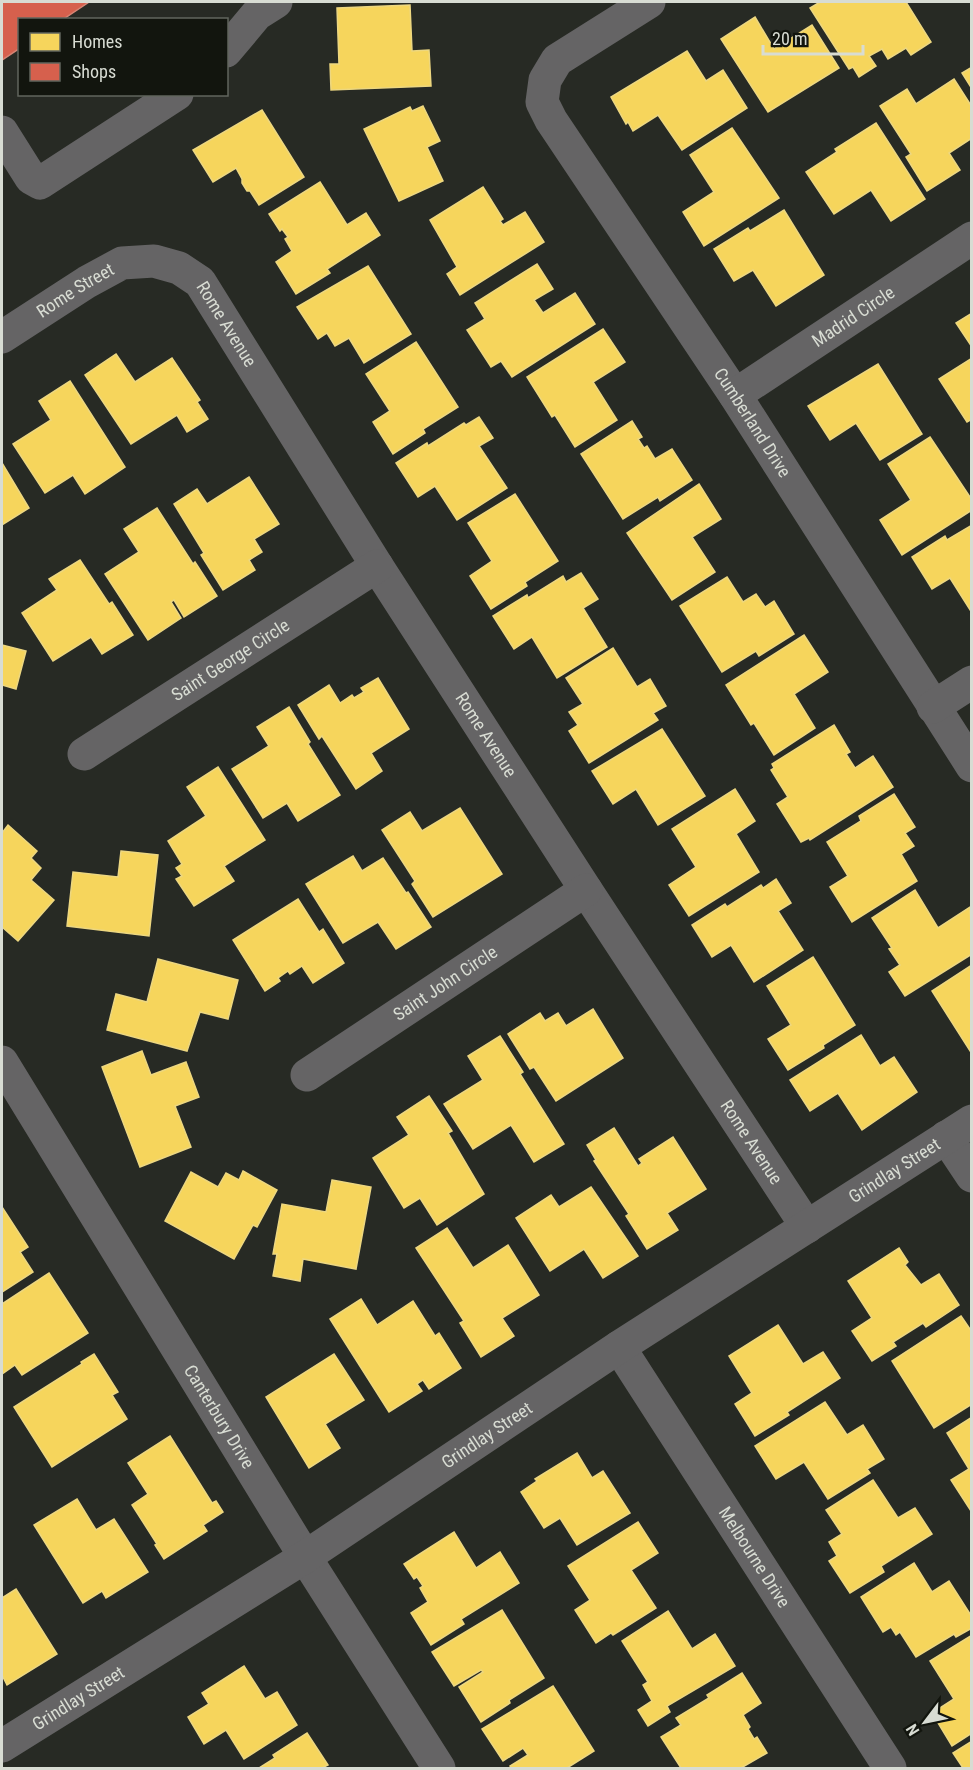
<svg xmlns="http://www.w3.org/2000/svg" width="973" height="1770" viewBox="0 0 973 1770" font-family="'Roboto Condensed',sans-serif">
<style>
.homes{fill:#f6d55c;stroke:#edd780;stroke-width:1.5}
.shops{fill:#d6604d;stroke:#d78575;stroke-width:1.5}
.lines{fill:none;stroke-linecap:round;stroke-linejoin:round}
.minor{stroke:#656465;stroke-width:33}
.labels{text-anchor:middle;stroke-width:6;stroke-linejoin:round;paint-order:stroke}
.street-label{font-size:18px;fill:#d8dcd3;stroke:#12150e}
</style>
<rect width="100%" height="100%" fill="#272a24"/>
<g class="homes">
<polygon points="820,2 906,2 931,42 911,55 906,48 888,59 882,49 869,56 876,66 859,77 853,67 849,69 810,8"/>
<polygon points="410,5 412,51 429,50 431,86 331,90 330,64 339,64 337,8"/>
<polygon points="755,17 774,49 812,25 839,68 768,112 721,39"/>
<polygon points="687,51 706,81 723,70 747,108 682,150 658,115 633,131 628,122 626,124 611,97"/>
<polygon points="972,67 972,89 962,73"/>
<polygon points="954,79 972,107 972,138 949,153 960,170 927,191 906,157 911,154 880,106 907,89 916,104"/>
<polygon points="423,106 440,141 427,147 443,181 399,201 364,129 410,107 412,111"/>
<polygon points="262,110 304,177 259,205 250,191 247,191 242,183 242,179 236,168 213,182 193,150"/>
<polygon points="876,123 925,199 891,221 871,190 834,214 806,172 837,152 835,149"/>
<polygon points="732,128 779,198 704,246 683,212 714,192 690,155"/>
<polygon points="320,182 347,225 366,213 380,235 327,269 330,273 296,294 276,262 292,251 285,239 288,237 282,229 280,231 269,214"/>
<polygon points="483,187 503,219 500,221 503,225 525,212 544,242 460,295 447,274 457,267 430,220"/>
<polygon points="784,210 824,275 776,306 753,270 734,281 714,249 748,228 750,231"/>
<polygon points="537,264 553,289 534,300 543,313 575,293 595,324 512,377 501,361 491,367 467,330 485,319 475,303"/>
<polygon points="368,266 411,334 364,363 349,338 335,346 327,333 318,339 297,307"/>
<polygon points="972,313 972,347 956,323"/>
<polygon points="603,329 625,362 593,382 617,420 575,447 555,415 552,417 527,377"/>
<polygon points="416,342 458,407 423,429 425,433 393,454 373,422 390,411 366,374"/>
<polygon points="116,354 135,382 172,358 200,400 197,402 208,419 187,432 177,415 131,444 85,375"/>
<polygon points="972,358 972,419 967,422 939,379"/>
<polygon points="878,364 922,434 880,460 856,423 830,440 808,406"/>
<polygon points="70,381 125,467 85,494 73,475 45,493 13,444 51,420 39,401"/>
<polygon points="479,417 493,438 479,446 507,488 457,520 435,486 418,497 396,463 427,443 428,446 464,423 466,425"/>
<polygon points="632,421 642,437 638,439 644,448 647,446 655,459 672,449 692,480 660,501 658,497 623,519 581,454"/>
<polygon points="930,437 972,500 972,510 902,555 880,520 911,500 888,464"/>
<polygon points="2,463 29,508 2,525"/>
<polygon points="249,477 279,524 254,539 262,552 249,560 255,570 223,590 201,555 204,553 174,504 197,489 207,504"/>
<polygon points="699,484 721,519 692,537 715,572 672,600 627,533"/>
<polygon points="515,494 558,561 525,582 527,586 491,609 470,576 492,561 468,523"/>
<polygon points="157,508 193,564 195,562 217,596 184,617 174,600 171,602 181,618 148,640 105,574 139,552 124,529"/>
<polygon points="972,525 972,613 950,578 932,589 912,557 945,536 947,540"/>
<polygon points="80,560 109,604 112,602 133,635 102,654 91,637 53,661 22,613 57,590 49,579"/>
<polygon points="581,573 598,599 583,608 607,647 557,678 532,637 514,649 493,616 527,595 528,598 563,576 566,582"/>
<polygon points="727,577 743,602 756,594 765,607 774,601 794,634 759,656 756,651 722,672 680,606"/>
<polygon points="804,635 828,672 794,694 815,728 774,755 754,723 751,725 726,685"/>
<polygon points="2,645 26,651 16,689 2,685"/>
<polygon points="613,648 637,687 650,679 666,706 653,713 658,720 589,763 569,731 578,725 569,712 583,704 566,678"/>
<polygon points="378,678 409,729 371,753 382,771 356,789 322,736 319,739 298,705 329,685 340,703 352,695 354,698 364,692 361,688"/>
<polygon points="289,707 310,742 308,744 340,795 298,821 287,803 263,818 232,769 269,746 257,727"/>
<polygon points="834,725 850,752 846,754 855,768 873,756 893,787 810,840 809,838 801,842 777,804 788,797 771,770 774,768 772,764"/>
<polygon points="662,729 705,796 658,825 636,789 613,804 592,771"/>
<polygon points="218,767 265,840 224,866 234,881 194,906 176,879 182,876 176,868 182,864 168,841 206,816 187,787"/>
<polygon points="735,789 755,821 736,834 759,872 689,916 669,885 696,867 672,829"/>
<polygon points="894,794 915,827 905,833 914,846 901,854 917,881 852,922 830,887 848,876 827,842 861,821 859,816"/>
<polygon points="460,808 502,874 433,917 412,884 415,881 382,830 410,812 422,831"/>
<polygon points="8,825 37,851 31,858 41,868 31,880 54,900 18,941 2,927 2,833"/>
<polygon points="121,851 158,855 149,936 67,926 73,872 118,877"/>
<polygon points="353,856 362,871 383,858 406,893 408,892 431,927 396,949 378,922 343,943 306,884"/>
<polygon points="776,879 791,903 778,911 803,950 754,982 731,945 712,957 692,925 725,904 727,907 761,885 763,888"/>
<polygon points="915,890 938,928 970,907 972,954 905,996 889,972 900,965 889,949 892,948 872,918"/>
<polygon points="298,899 319,932 323,929 344,963 313,983 302,966 290,974 288,971 278,978 280,981 265,991 233,940"/>
<polygon points="813,957 855,1025 823,1045 824,1048 788,1070 768,1039 791,1025 767,986"/>
<polygon points="158,959 238,980 228,1019 200,1012 187,1051 107,1030 116,994 147,1002"/>
<polygon points="972,965 972,1054 932,991"/>
<polygon points="593,1009 623,1058 556,1101 534,1067 530,1069 508,1034 540,1013 545,1021 558,1013 566,1026"/>
<polygon points="861,1035 880,1066 894,1057 917,1092 862,1130 838,1093 810,1111 790,1080"/>
<polygon points="500,1036 523,1072 520,1074 564,1144 534,1162 511,1125 473,1149 444,1104 483,1080 468,1056"/>
<polygon points="142,1051 151,1075 186,1062 199,1097 175,1106 191,1147 140,1167 102,1067"/>
<polygon points="429,1096 452,1131 448,1133 484,1194 437,1225 420,1198 404,1208 373,1158 409,1135 397,1117"/>
<polygon points="614,1128 638,1166 642,1163 639,1159 673,1137 706,1189 667,1213 678,1230 647,1249 626,1216 629,1214 594,1161 596,1160 587,1145"/>
<polygon points="243,1171 277,1190 257,1227 253,1225 234,1259 165,1221 191,1172 218,1187 226,1173 239,1180"/>
<polygon points="332,1180 371,1187 356,1269 303,1259 300,1281 273,1276 277,1254 273,1254 282,1204 326,1212"/>
<polygon points="591,1187 638,1256 603,1278 584,1249 550,1271 516,1218 551,1195 559,1207"/>
<polygon points="2,1207 28,1247 20,1252 33,1272 2,1292"/>
<polygon points="447,1228 473,1268 508,1245 539,1295 502,1318 514,1336 481,1357 460,1323 464,1321 416,1248"/>
<polygon points="899,1248 908,1262 905,1265 921,1285 939,1274 959,1305 926,1327 923,1323 893,1342 896,1346 872,1361 852,1331 872,1318 848,1281"/>
<polygon points="49,1273 88,1333 22,1375 15,1365 2,1374 2,1304"/>
<polygon points="361,1299 377,1325 413,1301 435,1336 439,1333 461,1368 429,1389 423,1380 417,1384 422,1391 389,1412 330,1319"/>
<polygon points="961,1316 972,1332 972,1404 934,1428 892,1361"/>
<polygon points="778,1325 803,1364 823,1352 840,1378 787,1412 789,1415 755,1436 735,1404 752,1393 729,1356"/>
<polygon points="94,1354 118,1392 112,1395 127,1419 52,1467 14,1407 82,1364 81,1362"/>
<polygon points="334,1354 364,1400 325,1424 340,1448 309,1468 266,1397"/>
<polygon points="825,1402 847,1435 863,1425 884,1459 867,1469 870,1473 828,1499 804,1462 776,1479 755,1446"/>
<polygon points="972,1417 972,1511 971,1511 951,1480 969,1469 947,1433"/>
<polygon points="170,1436 212,1503 216,1501 223,1512 203,1525 207,1531 164,1559 155,1545 157,1544 132,1505 148,1494 128,1463"/>
<polygon points="577,1453 592,1478 603,1471 630,1513 577,1545 560,1518 544,1528 521,1492 537,1481 535,1479"/>
<polygon points="873,1480 898,1518 915,1508 932,1534 881,1566 884,1572 850,1593 829,1561 837,1556 829,1542 842,1534 826,1510"/>
<polygon points="77,1499 96,1530 114,1519 148,1572 106,1598 102,1591 83,1603 34,1525"/>
<polygon points="638,1522 658,1553 631,1570 656,1608 613,1635 611,1633 596,1643 575,1610 590,1600 568,1566"/>
<polygon points="454,1532 476,1568 500,1552 519,1583 461,1619 464,1624 431,1645 411,1613 428,1602 420,1588 423,1586 417,1577 414,1579 404,1564"/>
<polygon points="914,1563 932,1592 949,1581 972,1617 972,1628 956,1637 954,1634 916,1657 900,1632 896,1635 891,1627 883,1632 861,1597"/>
<polygon points="16,1589 57,1654 7,1685 2,1675 2,1598"/>
<polygon points="502,1610 544,1678 509,1700 510,1703 481,1722 459,1687 483,1672 481,1670 454,1686 432,1652"/>
<polygon points="668,1611 692,1649 715,1634 735,1666 667,1706 670,1712 648,1726 638,1710 652,1701 643,1685 648,1682 622,1641"/>
<polygon points="972,1635 972,1733 952,1746 932,1713 954,1699 930,1661"/>
<polygon points="244,1666 265,1699 277,1692 297,1725 244,1759 226,1730 204,1744 188,1717 209,1704 202,1693"/>
<polygon points="742,1673 761,1703 743,1715 750,1727 748,1729 754,1739 757,1737 767,1753 741,1768 681,1768 661,1737 681,1725 676,1718 709,1698 707,1695"/>
<polygon points="553,1686 594,1751 567,1768 511,1768 510,1766 528,1755 523,1748 503,1761 482,1729"/>
<polygon points="307,1733 328,1765 322,1768 259,1768 275,1758 273,1755"/>
<polygon points="972,1741 972,1768 963,1768 953,1753"/>
</g>
<polygon class="shops" points="2,2 89,2 62,20 20,20 20,48 2,60"/>
<g class="lines">
<g class="minor">
<path id="s1" d="M649,2L557,60L545,80L542,102L551,120L735,395L972,766"/>
<polyline points="226,51 257,14 276,2"/>
<polyline points="2,132 31,178 40,183 177,94"/>
<path id="s2" d="M2,337L87,282L122,263L154,261L179,268L200,282L377,566L586,890L807,1227"/>
<path id="s3" d="M735,395L972,238"/>
<polyline points="933,707 972,682"/>
<path id="s4" d="M84,754L377,566"/>
<path id="s5" d="M2,1062L305,1557L439,1768"/>
<path id="s6" d="M307,1075L586,890"/>
<polyline points="946,1137 972,1176"/>
<path id="s7" d="M619,1347L890,1768"/>
<path id="s8" d="M2,1746L305,1557L619,1347L972,1121"/>
</g>
</g>
<g class="labels">
<g class="street-label">
<text dy="6" stroke="none"><textPath href="#s2" startOffset="87">Rome Street</textPath></text>
<text dy="6" stroke="none"><textPath href="#s3" startOffset="142">Madrid Circle</textPath></text>
<text dy="6" stroke="none"><textPath href="#s2" startOffset="274">Rome Avenue</textPath></text>
<text dy="6" stroke="none"><textPath href="#s1" startOffset="538">Cumberland Drive</textPath></text>
<text dy="6" stroke="none"><textPath href="#s4" startOffset="174">Saint George Circle</textPath></text>
<text dy="6" stroke="none"><textPath href="#s2" startOffset="760">Rome Avenue</textPath></text>
<text dy="6" stroke="none"><textPath href="#s6" startOffset="166">Saint John Circle</textPath></text>
<text dy="6" stroke="none"><textPath href="#s2" startOffset="1246">Rome Avenue</textPath></text>
<text dy="6" stroke="none"><textPath href="#s8" startOffset="1062">Grindlay Street</textPath></text>
<text dy="6" stroke="none"><textPath href="#s5" startOffset="416">Canterbury Drive</textPath></text>
<text dy="6" stroke="none"><textPath href="#s8" startOffset="576">Grindlay Street</textPath></text>
<text dy="6" stroke="none"><textPath href="#s7" startOffset="250">Melbourne Drive</textPath></text>
<text dy="6" stroke="none"><textPath href="#s8" startOffset="90">Grindlay Street</textPath></text>
</g>
</g>
<rect width="973" height="1770" fill="none" stroke="#d8dcd3" stroke-width="6"/>
<rect x="18" y="18" width="210" height="78" fill="#12150e" stroke="#61655d" stroke-width="1.5"/>
<rect x="30" y="33" width="30" height="18" fill="#f6d55c" stroke="#61655d" stroke-width="1.5"/>
<text x="72" y="48" font-size="18" fill="#d8dcd3">Homes</text>
<rect x="30" y="63" width="30" height="18" fill="#d6604d" stroke="#61655d" stroke-width="1.5"/>
<text x="72" y="78" font-size="18" fill="#d8dcd3">Shops</text>
<g transform="translate(925 1722) rotate(238)" stroke="#12150e" stroke-width="4.5" paint-order="stroke">
<path d="M0-4.5L10 22L0 15L-10 22Z" fill="#d8dcd3"/>
<text y="-9" font-size="16" font-weight="bold" text-anchor="middle" fill="#d8dcd3">N</text>
</g>
<path d="M763 45v9h100v-9" fill="none" stroke="#d8dcd3" stroke-width="3"/>
<text x="772" y="45" font-size="18" fill="#d8dcd3" stroke="#12150e" stroke-width="4.5" paint-order="stroke">20 m</text>
</svg>
